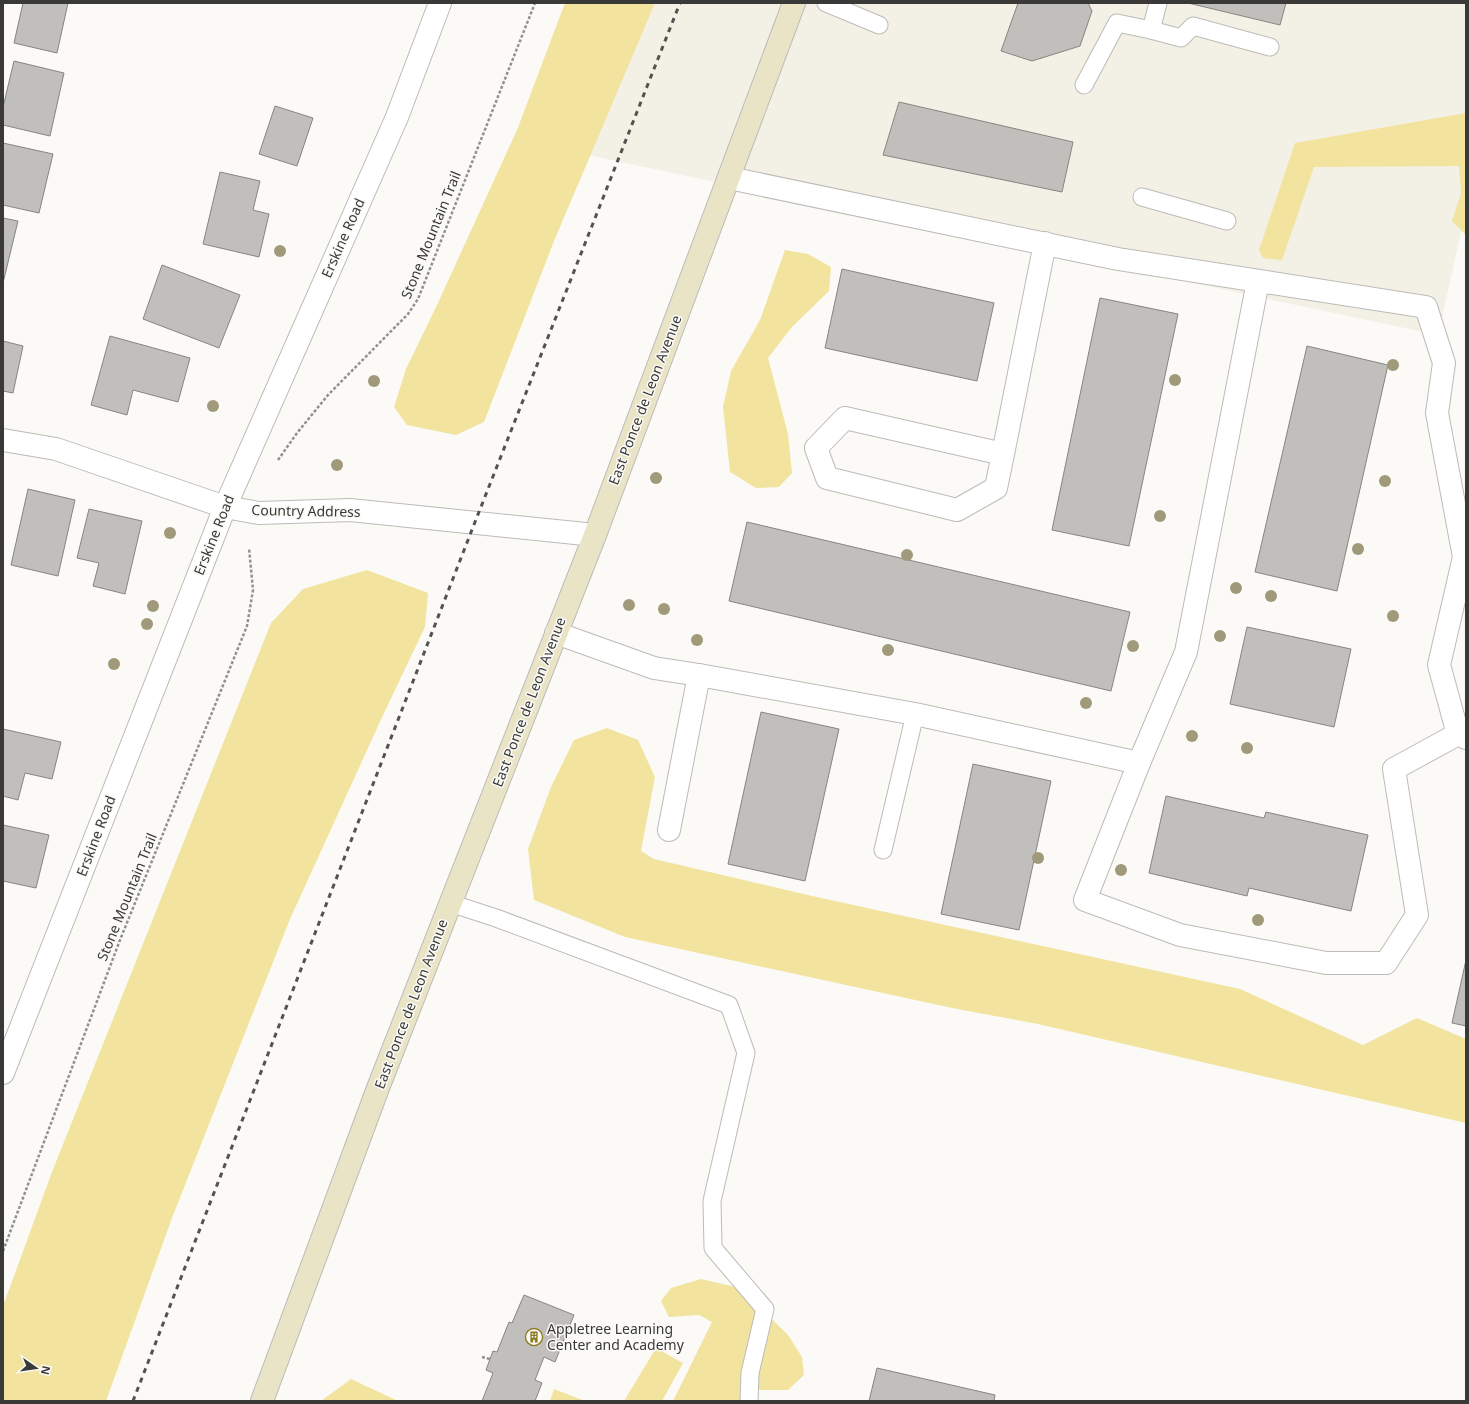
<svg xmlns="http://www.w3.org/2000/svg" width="1469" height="1404" viewBox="0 0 1469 1404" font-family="'Noto Sans',sans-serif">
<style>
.built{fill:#f3f0e6}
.green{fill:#f2e39e}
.building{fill:#c0bfbc;stroke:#868582}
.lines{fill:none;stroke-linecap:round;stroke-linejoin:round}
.lane-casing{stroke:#bcbbb8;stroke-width:19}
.street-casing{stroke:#bcbbb8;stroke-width:24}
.secondary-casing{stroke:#bcbbb8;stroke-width:24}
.path{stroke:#91918e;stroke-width:2.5;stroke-dasharray:3 2;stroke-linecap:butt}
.lane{stroke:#fff;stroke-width:17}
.street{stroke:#fff;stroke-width:22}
.secondary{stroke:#eae4c6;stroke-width:22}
.rail{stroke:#545351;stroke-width:3;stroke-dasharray:5 5;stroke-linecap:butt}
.tree{fill:#a09a7a}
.labels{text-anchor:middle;stroke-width:3;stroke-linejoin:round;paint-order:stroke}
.street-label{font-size:14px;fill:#393937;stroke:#fbfaf7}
.poi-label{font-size:14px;fill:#393937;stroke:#fbfaf7;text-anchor:start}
</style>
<rect width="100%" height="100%" fill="#fbfaf7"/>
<polygon class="built" points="630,3 1466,3 1466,209 1438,335 578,153"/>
<g class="green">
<polygon points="565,3 655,3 554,241 484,422 456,435 407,425 394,407 406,369 437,305 517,130"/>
<polygon points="1466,113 1466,235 1452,221 1461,193 1459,166 1314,167 1282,260 1263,258 1259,250 1295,143"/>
<polygon points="785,250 808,254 831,267 829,291 792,327 768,358 788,434 792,473 779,487 756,488 730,472 723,407 731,371 760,320"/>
<polygon points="367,570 428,593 425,627 384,713 290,919 172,1218 106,1401 3,1401 3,1306 52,1172 271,623 303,589"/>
<polygon points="607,728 638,740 655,777 641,851 654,859 812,896 1240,989 1363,1045 1417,1018 1466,1039 1466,1123 1038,1024 952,1008 625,937 534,900 528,849 551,787 574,740"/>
<polygon points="701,1279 740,1288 788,1335 802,1357 804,1375 788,1390 752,1390 749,1401 673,1401 712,1322 699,1315 669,1317 661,1301 671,1288"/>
<polygon points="656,1348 683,1363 662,1401 624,1401"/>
<polygon points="351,1379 398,1401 321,1401"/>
<polygon points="554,1389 585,1401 550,1401"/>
</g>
<g class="building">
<polygon points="23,3 68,3 57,53 14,43"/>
<polygon points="1018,3 1088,3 1092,11 1080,46 1032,61 1001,51"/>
<polygon points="1188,3 1286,3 1280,25"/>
<polygon points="14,61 64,73 50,136 3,125 3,107"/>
<polygon points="899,102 1073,142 1062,192 883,155"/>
<polygon points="275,106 313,118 297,166 259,154"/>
<polygon points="3,143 53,154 39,213 3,205"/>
<polygon points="220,172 260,181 253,210 269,214 259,257 203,244"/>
<polygon points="3,218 18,221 3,283"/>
<polygon points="162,265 240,295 219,348 143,319"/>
<polygon points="842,269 994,303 977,381 825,348"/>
<polygon points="1100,298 1178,314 1129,546 1052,530"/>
<polygon points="110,336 190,358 178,402 133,390 127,415 91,405"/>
<polygon points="3,341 23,346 13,393 3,391"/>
<polygon points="1307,346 1388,365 1337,591 1255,572"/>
<polygon points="28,489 75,500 58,576 11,565"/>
<polygon points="89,509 142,521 125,594 93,586 99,563 77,558"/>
<polygon points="747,522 1130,612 1111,691 729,601"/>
<polygon points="1247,627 1351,649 1334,727 1230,704"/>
<polygon points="761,712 839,729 805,881 728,864"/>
<polygon points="3,729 61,742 52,779 25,773 18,800 3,796"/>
<polygon points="973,764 1051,781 1019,930 941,914"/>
<polygon points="1166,796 1264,818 1266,812 1368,835 1351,911 1249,888 1247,896 1149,873"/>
<polygon points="3,825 49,835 36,888 3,881"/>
<polygon points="1466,960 1466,1026 1452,1023"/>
<polygon points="524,1295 574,1315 555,1362 544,1357 535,1380 542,1383 535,1401 482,1401 493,1373 486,1370 490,1359 493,1351 497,1352 509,1322 512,1323"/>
<polygon points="877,1368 995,1395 994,1401 869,1401"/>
</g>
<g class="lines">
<g class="lane-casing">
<g id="lane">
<polyline points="826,3 879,25"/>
<polyline points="1158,3 1151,30 1181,38 1193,26 1270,47"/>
<polyline points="1084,85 1117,23 1151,30"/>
<polyline points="1142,197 1227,221"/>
<polyline points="883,850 915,714"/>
<polyline points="450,903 496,918 729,1005 746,1053 712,1201 713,1248 765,1309 750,1373 749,1401"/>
</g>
</g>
<g class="street-casing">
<g id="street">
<polyline points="729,178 1118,259 1426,307 1444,363 1437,413 1464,557 1439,665 1458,734"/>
<polyline points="3,440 56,449 225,507 259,513 350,510 595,535"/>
<polyline points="1003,454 845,418 816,448 827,478 957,510 996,488 1003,454 1045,243"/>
<polyline points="556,633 654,668 699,675 669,830"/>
<polyline points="699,675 915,714 1139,763 1085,900 1180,935 1326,963 1386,963 1417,915 1394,769 1458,734 1466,738"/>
<polyline points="1139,763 1186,652 1258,281"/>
<polyline points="3,1073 225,507 397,117 440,3"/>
</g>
</g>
<g class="secondary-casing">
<polyline id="secondary" points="262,1401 378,1088 595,535 794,3"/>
</g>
<g class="path">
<polyline points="278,460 297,433 328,395 408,314 418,299 535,3"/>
<polyline points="3,1251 120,940 247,626 253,590 249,548"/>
<polyline points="482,1357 490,1359"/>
</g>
<use href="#lane" class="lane"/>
<use href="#street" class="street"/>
<use href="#secondary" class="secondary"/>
<polyline class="rail" points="133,1401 475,522 680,3"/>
</g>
<g class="tree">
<circle cx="280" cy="251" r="6"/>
<circle cx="1393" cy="365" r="6"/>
<circle cx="1175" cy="380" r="6"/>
<circle cx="374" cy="381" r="6"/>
<circle cx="213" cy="406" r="6"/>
<circle cx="337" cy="465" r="6"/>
<circle cx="656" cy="478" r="6"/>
<circle cx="1385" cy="481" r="6"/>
<circle cx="1160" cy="516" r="6"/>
<circle cx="170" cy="533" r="6"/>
<circle cx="1358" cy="549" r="6"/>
<circle cx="907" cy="555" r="6"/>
<circle cx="1236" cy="588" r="6"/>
<circle cx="1271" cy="596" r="6"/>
<circle cx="629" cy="605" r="6"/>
<circle cx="153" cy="606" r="6"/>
<circle cx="664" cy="609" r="6"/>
<circle cx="1393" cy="616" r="6"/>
<circle cx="147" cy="624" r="6"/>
<circle cx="1220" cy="636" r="6"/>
<circle cx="697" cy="640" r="6"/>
<circle cx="1133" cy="646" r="6"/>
<circle cx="888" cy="650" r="6"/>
<circle cx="114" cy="664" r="6"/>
<circle cx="1086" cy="703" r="6"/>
<circle cx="1192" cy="736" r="6"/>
<circle cx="1247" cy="748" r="6"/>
<circle cx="1038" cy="858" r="6"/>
<circle cx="1121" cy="870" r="6"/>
<circle cx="1258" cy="920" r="6"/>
</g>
<defs>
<g id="building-ring" transform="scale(0.9)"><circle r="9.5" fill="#fbfaf7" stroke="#8b791e" stroke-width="1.5"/><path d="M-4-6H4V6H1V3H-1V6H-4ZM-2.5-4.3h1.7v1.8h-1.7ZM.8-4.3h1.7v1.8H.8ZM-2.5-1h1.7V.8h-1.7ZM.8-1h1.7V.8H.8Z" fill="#8b791e"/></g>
</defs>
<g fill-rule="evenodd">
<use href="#building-ring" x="534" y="1337"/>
</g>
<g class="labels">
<g class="street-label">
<text transform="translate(431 235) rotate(-68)" y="5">Stone Mountain Trail</text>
<text transform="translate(343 238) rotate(-66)" y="5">Erskine Road</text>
<text transform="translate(645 400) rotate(-69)" y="5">East Ponce de Leon Avenue</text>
<text transform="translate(306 511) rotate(1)" y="5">Country Address</text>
<text transform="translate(214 535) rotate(-68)" y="5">Erskine Road</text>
<text transform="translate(529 702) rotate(-69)" y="5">East Ponce de Leon Avenue</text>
<text transform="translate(96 836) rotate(-69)" y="5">Erskine Road</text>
<text transform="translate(127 897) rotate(-68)" y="5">Stone Mountain Trail</text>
<text transform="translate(411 1004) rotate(-69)" y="5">East Ponce de Leon Avenue</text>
</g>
<g class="poi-label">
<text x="547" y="1334">Appletree Learning<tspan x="547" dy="16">Center and Academy</tspan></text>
</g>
</g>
<rect width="1469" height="1404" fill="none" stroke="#393937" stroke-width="8"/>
<g transform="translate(36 1368) rotate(103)" stroke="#fbfaf7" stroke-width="3" paint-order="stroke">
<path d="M0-3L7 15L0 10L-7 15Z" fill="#393937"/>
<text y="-6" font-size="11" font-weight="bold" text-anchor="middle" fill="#393937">N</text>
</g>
</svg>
